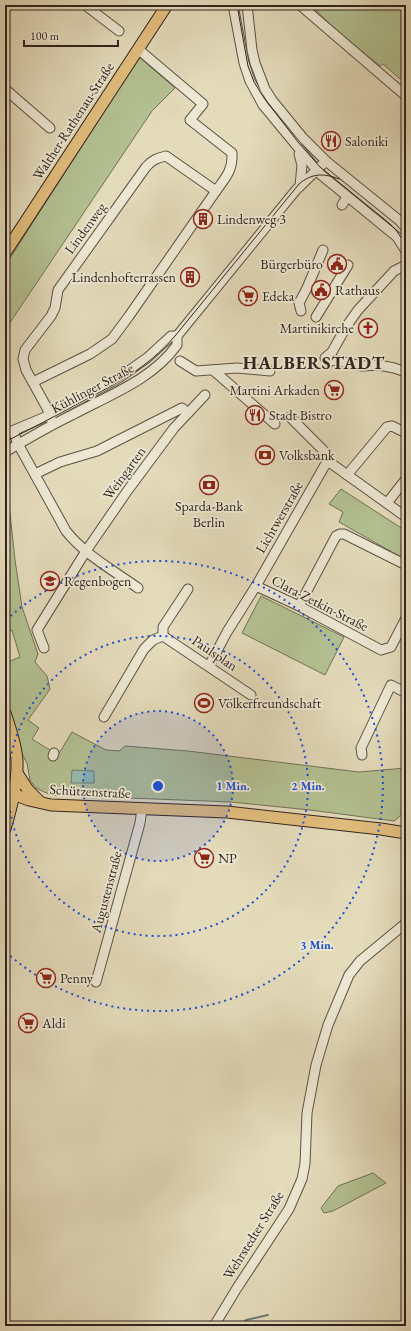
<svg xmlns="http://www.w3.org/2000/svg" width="411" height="1331" viewBox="0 0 411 1331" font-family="'EB Garamond',serif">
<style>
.green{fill:#b3c091;stroke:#727257}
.water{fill:#95bbaf;stroke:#6d7e75}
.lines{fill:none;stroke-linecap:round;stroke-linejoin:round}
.stream{stroke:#6d7e75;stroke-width:2}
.minor-casing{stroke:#5d5144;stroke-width:11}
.major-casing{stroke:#30231d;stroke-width:13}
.minor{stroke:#ede8d3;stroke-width:9}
.major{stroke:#e2be7e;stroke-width:11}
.tram{stroke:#30231d;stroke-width:1}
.ring{fill:none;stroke:#1d4ed8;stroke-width:2;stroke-dasharray:2 4}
.labels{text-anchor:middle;stroke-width:3.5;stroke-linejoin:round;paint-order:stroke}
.street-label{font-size:14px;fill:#30231d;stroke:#ede8d3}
.poi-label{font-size:14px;fill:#30231d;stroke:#ede8d3;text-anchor:start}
.district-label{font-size:18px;font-weight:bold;letter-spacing:1px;fill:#30231d;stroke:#ede8d3}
.centre{fill:#1d4ed8;stroke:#ede8d3;stroke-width:2}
.ring-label{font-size:12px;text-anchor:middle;font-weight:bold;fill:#1d4ed8;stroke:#ede8d3;stroke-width:3.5;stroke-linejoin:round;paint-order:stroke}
</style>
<rect width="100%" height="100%" fill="#e4dbbb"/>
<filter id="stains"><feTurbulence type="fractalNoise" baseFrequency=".005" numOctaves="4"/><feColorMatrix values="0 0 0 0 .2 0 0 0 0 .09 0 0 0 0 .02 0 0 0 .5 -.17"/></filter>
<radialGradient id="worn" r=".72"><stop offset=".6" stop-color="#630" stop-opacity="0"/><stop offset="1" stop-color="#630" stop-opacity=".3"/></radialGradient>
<g class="green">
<path d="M311,5H406V84L383,64L380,66C356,47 332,28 311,5Z"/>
<polygon points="139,57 175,88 152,111 5,330 5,266"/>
<polygon points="341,489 406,531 406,560 339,522 343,512 329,504"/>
<polygon points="8,495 15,560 22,607 38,654 35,662 47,676 50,689 28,720 39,728 32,739 58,755 72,732 106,750 119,751 125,746 188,751 359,772 406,768 405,812 394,821 310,810 231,802 52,795 44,792 36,788 30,780 27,763 22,754 5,696 5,663 20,657 12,630 5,632 5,496"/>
<polygon points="261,596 344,637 325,675 242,633"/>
<polygon points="373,1173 386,1183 333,1211 324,1213 321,1208 338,1186"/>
</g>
<polygon class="water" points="72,770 94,771 94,783 71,783"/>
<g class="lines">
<polyline class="stream" points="239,1326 246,1320 268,1315"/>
<g class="minor-casing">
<g id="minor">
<polyline points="85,5 119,31"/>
<polyline points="233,5 244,63 250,81 263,105 320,174 397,237 406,251"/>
<polyline points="247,5 252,50 255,63 265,89 272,100 303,138 326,161 400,221 406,228"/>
<polyline points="300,5 406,96"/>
<polyline points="5,89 50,128"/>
<polyline points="299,154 302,165 300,186"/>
<polyline points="342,205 347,197"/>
<polyline points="301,311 299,303 307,288 323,250"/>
<polyline points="316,317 348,265"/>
<polyline points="325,358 332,352 346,327 358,310 394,271 406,265"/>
<polyline points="180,361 196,371 237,368 270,371"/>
<polyline points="329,362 333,360 362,366 379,365 394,368 406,372"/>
<polyline points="213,370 275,424"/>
<path d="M33,382L90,354L112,339L129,316L216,191C225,178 233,171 232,153L190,120L203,104L138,49"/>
<polyline points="290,417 324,451 328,457 328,463"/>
<path d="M53,424L47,408L26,370L23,359L25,350L51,316L55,308L58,290L146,167C152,160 157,158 166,156L216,191"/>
<path d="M13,431L18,444L66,531C85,555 113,570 138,588"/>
<polyline points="5,434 50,415 117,379 147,358 171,336 177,336"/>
<path d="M5,452C27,439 49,426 72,415C109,395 152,380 177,345V336L296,190L326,161"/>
<polyline points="328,463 332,464 406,517"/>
<polyline points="35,474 60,462 97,451 182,408 188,413"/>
<polyline points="347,475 387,427 392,426 406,433"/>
<polyline points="387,503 406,479"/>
<polyline points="256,586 299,606 381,650 391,647 406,618"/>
<polyline points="299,606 336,536 340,534 344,534 406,565"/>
<polyline points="163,636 163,627 188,589"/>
<polyline points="44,648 37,630 86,551 128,490 174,428 205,395"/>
<polyline points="209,666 227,632 256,586 325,465 328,463"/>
<polyline points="104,717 144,649 153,640 163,636 251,695"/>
<polyline points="362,755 361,748 391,685 406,693"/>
<polyline points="53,756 54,753"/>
<polyline points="96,982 140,823 142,809"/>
<polyline points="214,1326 237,1288 289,1209 302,1179 305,1164 307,1113 316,1065 328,1025 349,975 360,961 406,923"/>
</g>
</g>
<g class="major-casing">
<g id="major">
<polyline points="5,253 167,5"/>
<path d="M5,713C10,728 16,744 17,761C18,782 11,809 5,829"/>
<polyline points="17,773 28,790 40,802"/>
<polyline points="13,794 29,800 51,805 227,812 381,829 406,833"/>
</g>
</g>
<use href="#minor" class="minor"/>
<use href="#major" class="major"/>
<g class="tram">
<polyline points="237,5 248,66 254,82 264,98 298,142 320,167 389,223 396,230 406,245"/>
<path d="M5,442C30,429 56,416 81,402C119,382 146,369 175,336L299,184C312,173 324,173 339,179"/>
</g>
</g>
<circle cx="158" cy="786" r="75" fill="#1d4ed8" fill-opacity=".12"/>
<g class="ring">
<circle cx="158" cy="786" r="75"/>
<circle cx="158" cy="786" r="150"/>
<path d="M6 620A225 225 0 1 1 6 952"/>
</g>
<defs>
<g id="restaurant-ring" transform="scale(1)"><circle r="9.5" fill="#ede8d3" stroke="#8f2418" stroke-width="1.5"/><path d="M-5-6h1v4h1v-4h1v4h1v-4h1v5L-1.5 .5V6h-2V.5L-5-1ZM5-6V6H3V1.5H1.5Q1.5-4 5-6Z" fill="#8f2418"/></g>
<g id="building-ring" transform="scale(1)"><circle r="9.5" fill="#ede8d3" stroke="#8f2418" stroke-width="1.5"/><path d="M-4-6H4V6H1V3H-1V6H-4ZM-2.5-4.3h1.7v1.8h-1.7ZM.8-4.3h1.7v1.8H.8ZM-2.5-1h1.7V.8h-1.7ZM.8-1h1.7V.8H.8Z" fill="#8f2418"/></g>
<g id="civic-ring" transform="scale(1)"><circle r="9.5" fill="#ede8d3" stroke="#8f2418" stroke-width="1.5"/><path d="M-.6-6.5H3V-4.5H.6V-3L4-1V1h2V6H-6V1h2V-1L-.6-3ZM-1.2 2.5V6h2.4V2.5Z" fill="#8f2418"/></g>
<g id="supermarket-ring" transform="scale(1)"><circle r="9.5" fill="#ede8d3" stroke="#8f2418" stroke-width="1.5"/><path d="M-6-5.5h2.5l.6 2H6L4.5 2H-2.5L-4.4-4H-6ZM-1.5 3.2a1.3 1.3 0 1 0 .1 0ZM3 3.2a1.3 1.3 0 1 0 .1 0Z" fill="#8f2418"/></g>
<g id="church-ring" transform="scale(1)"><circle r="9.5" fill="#ede8d3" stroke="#8f2418" stroke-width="1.5"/><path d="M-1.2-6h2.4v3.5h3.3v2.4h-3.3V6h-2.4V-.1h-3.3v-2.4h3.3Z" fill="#8f2418"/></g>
<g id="bank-ring" transform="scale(1)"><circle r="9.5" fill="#ede8d3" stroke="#8f2418" stroke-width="1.5"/><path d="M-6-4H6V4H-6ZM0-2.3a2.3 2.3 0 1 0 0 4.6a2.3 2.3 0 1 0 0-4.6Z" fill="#8f2418"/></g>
<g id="school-ring" transform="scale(1)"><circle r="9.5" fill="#ede8d3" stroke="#8f2418" stroke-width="1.5"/><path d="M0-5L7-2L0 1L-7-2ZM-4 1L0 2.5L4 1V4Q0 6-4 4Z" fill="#8f2418"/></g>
<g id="stadium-ring" transform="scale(1)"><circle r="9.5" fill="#ede8d3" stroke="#8f2418" stroke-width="1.5"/><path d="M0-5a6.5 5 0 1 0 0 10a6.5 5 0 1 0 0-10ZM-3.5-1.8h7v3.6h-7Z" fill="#8f2418"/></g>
</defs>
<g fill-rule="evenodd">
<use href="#restaurant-ring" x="331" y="141"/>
<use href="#building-ring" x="203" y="219"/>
<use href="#civic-ring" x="337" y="264"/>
<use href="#building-ring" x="190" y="277"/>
<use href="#civic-ring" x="321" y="290"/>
<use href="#supermarket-ring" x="248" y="296"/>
<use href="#church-ring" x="368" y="328"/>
<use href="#supermarket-ring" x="334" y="390"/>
<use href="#restaurant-ring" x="255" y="415"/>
<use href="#bank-ring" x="265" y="455"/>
<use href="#bank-ring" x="209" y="485"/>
<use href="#school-ring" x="50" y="581"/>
<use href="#stadium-ring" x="204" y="703"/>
<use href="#supermarket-ring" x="204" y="858"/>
<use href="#supermarket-ring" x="46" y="978"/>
<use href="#supermarket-ring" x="28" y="1023"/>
</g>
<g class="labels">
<g class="street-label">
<text transform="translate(73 121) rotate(-57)" y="5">Walther-Rathenau-Straße</text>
<text transform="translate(85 228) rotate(-54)" y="5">Lindenweg</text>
<text transform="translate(92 388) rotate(-28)" y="5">Kühlinger Straße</text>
<text transform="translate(124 473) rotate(-54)" y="5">Weingarten</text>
<text transform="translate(279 517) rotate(-60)" y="5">Lichtwerstraße</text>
<text transform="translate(320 603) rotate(27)" y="5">Clara-Zetkin-Straße</text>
<text transform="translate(215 653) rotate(34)" y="5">Paulsplan</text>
<text transform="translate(90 791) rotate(3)" y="5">Schützenstraße</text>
<text transform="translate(106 892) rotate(-75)" y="5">Augustenstraße</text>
<text transform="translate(253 1235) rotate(-58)" y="5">Wehrstedter Straße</text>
</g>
<g class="poi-label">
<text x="345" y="146">Saloniki</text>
<text x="217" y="224">Lindenweg 3</text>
<text x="323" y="269" text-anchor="end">Bürgerbüro</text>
<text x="176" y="282" text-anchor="end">Lindenhofterrassen</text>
<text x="335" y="295">Rathaus</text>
<text x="262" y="301">Edeka</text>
<text x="354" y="333" text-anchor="end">Martinikirche</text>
<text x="320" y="395" text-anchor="end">Martini Arkaden</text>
<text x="269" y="420">Stadt Bistro</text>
<text x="279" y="460">Volksbank</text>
<text x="209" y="511" text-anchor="middle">Sparda-Bank<tspan x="209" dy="16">Berlin</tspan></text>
<text x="64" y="586">Regenbogen</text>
<text x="218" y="708">Völkerfreundschaft</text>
<text x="218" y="863">NP</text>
<text x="60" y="983">Penny</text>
<text x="42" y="1028">Aldi</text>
</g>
<g class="district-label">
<text x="314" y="369">HALBERSTADT</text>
</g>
</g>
<circle cx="158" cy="786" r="6" class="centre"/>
<g class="ring-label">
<text x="233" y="790">1 Min.</text>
<text x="308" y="790">2 Min.</text>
<text x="317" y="949">3 Min.</text>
</g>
<rect width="411" height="1331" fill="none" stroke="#e4dbbb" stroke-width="20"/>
<rect x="6" y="6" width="399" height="1319" fill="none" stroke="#30231d" stroke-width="2"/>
<rect x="10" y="10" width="391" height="1311" fill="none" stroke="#30231d"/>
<path d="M24 40v6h94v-6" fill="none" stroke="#30231d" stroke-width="2"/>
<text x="30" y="40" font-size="12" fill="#30231d" stroke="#ede8d3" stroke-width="3" paint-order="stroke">100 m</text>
<rect width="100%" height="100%" filter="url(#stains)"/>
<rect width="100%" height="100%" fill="url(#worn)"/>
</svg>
